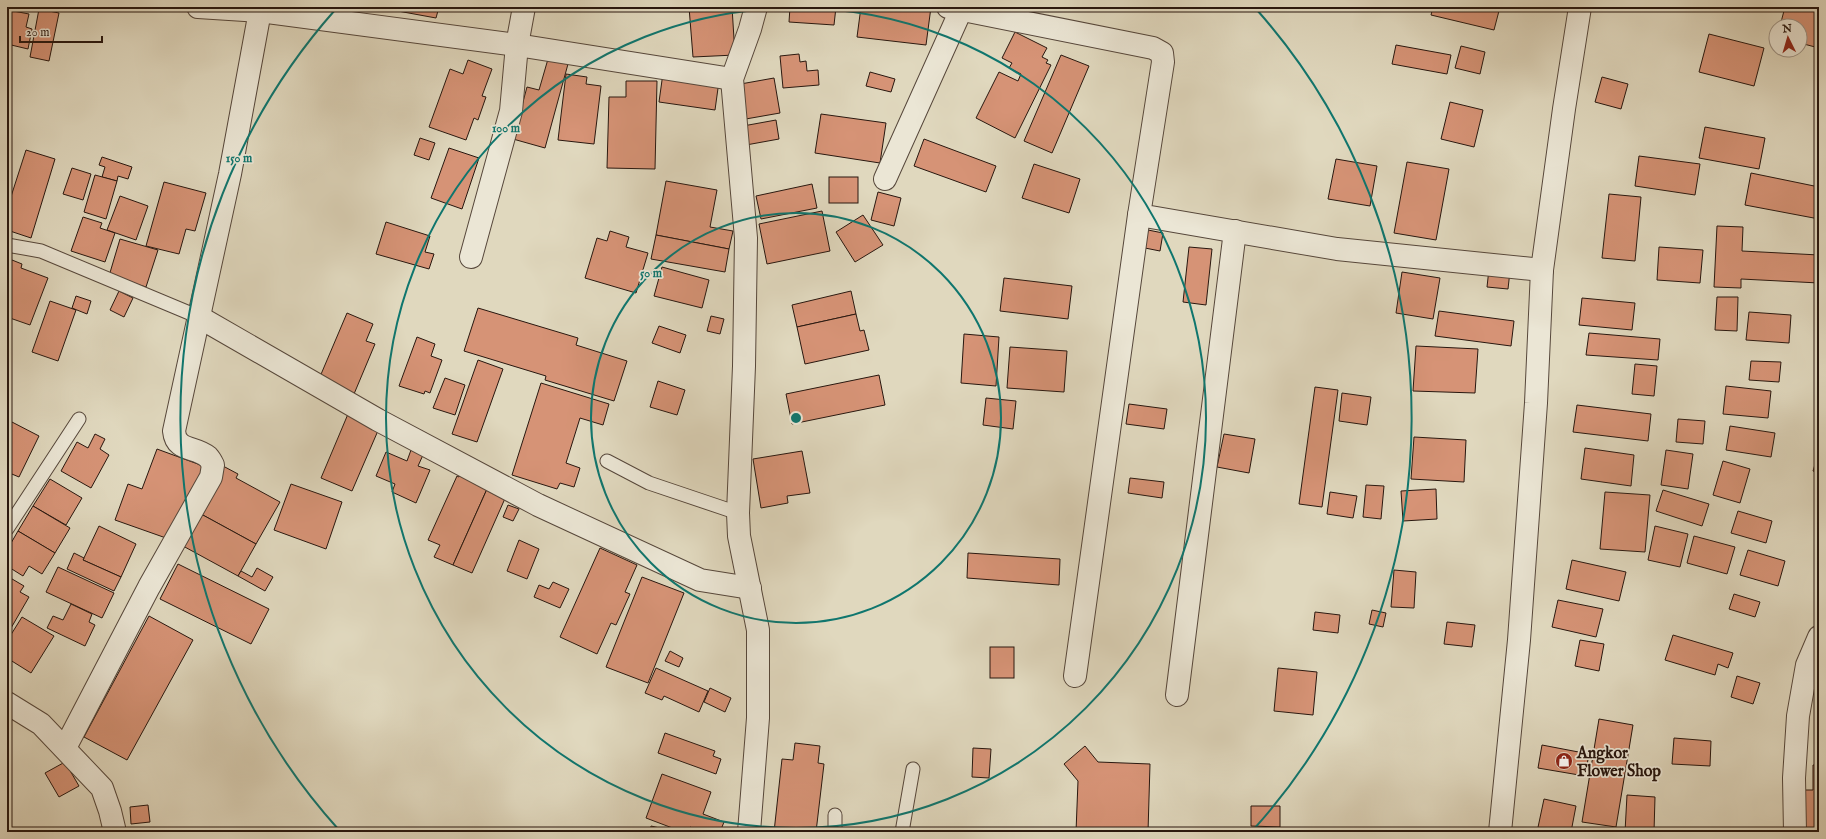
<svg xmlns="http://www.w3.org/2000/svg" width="1826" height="839" viewBox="0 0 1826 839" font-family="'IM FELL English',serif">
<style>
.building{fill:#d69376;stroke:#28170f}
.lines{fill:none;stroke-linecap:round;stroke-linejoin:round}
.service-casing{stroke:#56473b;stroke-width:15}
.minor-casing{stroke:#56473b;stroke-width:24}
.service{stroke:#ebe6d5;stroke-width:13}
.minor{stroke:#ebe6d5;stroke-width:22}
.ring{fill:none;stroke:#0f766e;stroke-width:2}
.labels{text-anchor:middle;stroke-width:3.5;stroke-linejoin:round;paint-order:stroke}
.poi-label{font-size:16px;font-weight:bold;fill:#28170f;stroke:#ebe6d5;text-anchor:start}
.centre{fill:#0f766e;stroke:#ebe6d5;stroke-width:2}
.ring-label{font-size:12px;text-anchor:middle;font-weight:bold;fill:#0f766e;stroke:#ebe6d5;stroke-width:3.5;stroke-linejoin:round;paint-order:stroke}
</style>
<rect width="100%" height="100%" fill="#e0d8be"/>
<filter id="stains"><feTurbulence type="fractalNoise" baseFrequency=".005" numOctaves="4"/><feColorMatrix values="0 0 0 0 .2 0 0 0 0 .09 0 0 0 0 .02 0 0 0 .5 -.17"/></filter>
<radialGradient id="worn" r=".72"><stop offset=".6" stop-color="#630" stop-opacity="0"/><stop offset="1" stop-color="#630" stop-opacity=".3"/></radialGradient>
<g class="building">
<polygon points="376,7 439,7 436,18"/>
<polygon points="689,7 732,7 735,55 693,57"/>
<polygon points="790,7 836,7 834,25 789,22"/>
<polygon points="861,7 931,7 926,45 857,37"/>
<polygon points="1433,7 1500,7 1494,30 1431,15"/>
<polygon points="1785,7 1819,7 1819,48 1800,43 1800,26 1780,26"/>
<polygon points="39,9 59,13 49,61 30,57"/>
<polygon points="8,10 29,14 26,27 32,29 28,49 7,44"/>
<polygon points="1015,32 1047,48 1042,57 1048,60 1046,63 1051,65 1015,138 976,118 999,72 1018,81 1021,74 1009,68 1012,63 1002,58"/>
<polygon points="1709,34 1764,48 1754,86 1699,72"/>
<polygon points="1396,45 1451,55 1447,74 1392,64"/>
<polygon points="1461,46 1485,52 1480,74 1455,68"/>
<polygon points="799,54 800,62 806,61 807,71 818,70 819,85 783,88 780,56"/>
<polygon points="1061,55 1089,66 1052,153 1024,141"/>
<polygon points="548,59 568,64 545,148 513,139 527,87 539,90"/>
<polygon points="468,60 492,69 482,96 486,97 478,120 474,118 466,140 429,127 450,69 463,74"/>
<polygon points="870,72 895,79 891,92 866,86"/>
<polygon points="663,73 719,81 715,110 659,102"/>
<polygon points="566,74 587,77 586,84 601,86 594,144 558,140"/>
<polygon points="1602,77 1628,84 1621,109 1595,102"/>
<polygon points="774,78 780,113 740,120 735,85"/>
<polygon points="626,81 657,81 655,169 607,168 609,97 626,97"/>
<polygon points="1450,102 1483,110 1474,147 1441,139"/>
<polygon points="821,114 886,123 880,163 815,153"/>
<polygon points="776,120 779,139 746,145 743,126"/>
<polygon points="7,125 11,126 7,137"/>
<polygon points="1705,127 1765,138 1759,169 1699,158"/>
<polygon points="420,138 435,143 429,160 414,155"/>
<polygon points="924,139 996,166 986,192 914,166"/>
<polygon points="449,148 479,158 462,209 431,198"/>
<polygon points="26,150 55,159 31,238 7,230 7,209"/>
<polygon points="1639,156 1700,164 1695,195 1635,186"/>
<polygon points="102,157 132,167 128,179 118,176 117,181 102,177 105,167 99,165"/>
<polygon points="1336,159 1377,166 1370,206 1328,199"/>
<polygon points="1407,162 1449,169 1436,240 1394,233"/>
<polygon points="1034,164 1080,179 1069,213 1022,198"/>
<polygon points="72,168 91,174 83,200 63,194"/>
<polygon points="1751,173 1819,187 1819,219 1745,205"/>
<polygon points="95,175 117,181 106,219 84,212"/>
<rect x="829" y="177" width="29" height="26"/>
<polygon points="666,181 717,190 710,227 733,231 729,249 656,235"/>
<polygon points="164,182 206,193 195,231 186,229 179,254 146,246"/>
<polygon points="812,184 817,208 761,219 756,196"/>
<polygon points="878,192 901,198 894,226 871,220"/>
<polygon points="1609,194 1641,197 1635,261 1602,258"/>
<polygon points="120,196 148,206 136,240 107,230"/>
<polygon points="822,211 830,251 767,264 759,224"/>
<polygon points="863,215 883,245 855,262 836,232"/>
<polygon points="83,217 102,223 100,228 115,233 105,262 71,251"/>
<polygon points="386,222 430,236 425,252 434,254 429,269 376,254"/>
<polygon points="1717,226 1743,227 1742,251 1819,255 1819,283 1741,279 1741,288 1714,287"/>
<polygon points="1148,230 1163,233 1160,251 1145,248"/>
<polygon points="610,231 629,237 626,247 648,253 636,293 585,278 597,238 607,241"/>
<polygon points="656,235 729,249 725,272 651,259"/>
<polygon points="120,239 158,250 146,287 109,276"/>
<polygon points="1189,247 1212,249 1206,305 1183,302"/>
<polygon points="1659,247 1703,250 1700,283 1657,280"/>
<polygon points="7,258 22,264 21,268 48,278 30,325 7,317"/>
<polygon points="662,267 709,280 702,308 654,296"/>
<polygon points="1489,269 1510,271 1508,289 1487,287"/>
<polygon points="1402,272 1440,278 1433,319 1396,313"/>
<polygon points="1004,278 1072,286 1068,319 1000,311"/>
<polygon points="119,291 133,298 124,317 110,310"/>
<polygon points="851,291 856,314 797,327 792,305"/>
<polygon points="76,296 91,301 87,314 72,308"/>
<polygon points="1717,297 1738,297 1737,331 1715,330"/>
<polygon points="1582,298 1635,303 1632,330 1579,325"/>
<polygon points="50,301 76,310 58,361 32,352"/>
<polygon points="478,308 578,338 576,345 627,361 614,401 545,380 546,376 464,351"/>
<polygon points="1439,311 1514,321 1511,346 1435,336"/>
<polygon points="1749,312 1791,315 1789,343 1746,340"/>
<polygon points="347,313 373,324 366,341 375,344 354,394 319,379"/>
<polygon points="856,314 860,331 864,330 869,350 805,364 797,327"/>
<polygon points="711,316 724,319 720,334 707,331"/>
<polygon points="659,326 686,335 680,353 652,343"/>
<polygon points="1589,333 1660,339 1658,360 1586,355"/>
<polygon points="964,334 999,337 996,386 961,383"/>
<polygon points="417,337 435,344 431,356 442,360 430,393 425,391 424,394 399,386"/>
<polygon points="1416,346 1478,349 1475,393 1413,391"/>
<polygon points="1010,347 1067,351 1064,392 1007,388"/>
<polygon points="478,360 503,369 477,442 452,434"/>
<polygon points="1751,361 1781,362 1779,382 1749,380"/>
<polygon points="1635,364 1657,366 1654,396 1632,394"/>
<polygon points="879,375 885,405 792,424 786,394"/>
<polygon points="445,378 465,385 455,415 433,408"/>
<polygon points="658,381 685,390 677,415 650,407"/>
<polygon points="541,383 609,404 603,425 580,418 566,463 580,468 574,487 560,483 557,489 512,475"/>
<polygon points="1726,386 1771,391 1768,418 1723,414"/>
<polygon points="1315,387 1338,390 1322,507 1299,504"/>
<polygon points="1342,393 1371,397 1367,425 1339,421"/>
<polygon points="986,398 1016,401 1013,429 983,425"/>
<polygon points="1129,404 1167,409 1164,429 1126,424"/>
<polygon points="1577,405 1651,414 1648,441 1573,432"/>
<polygon points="348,414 380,426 352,491 321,478"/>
<polygon points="1678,419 1705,421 1703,444 1676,442"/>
<polygon points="10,421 39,436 19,477 7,472 7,427"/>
<polygon points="1730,426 1775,433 1771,457 1726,450"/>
<polygon points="95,434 105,439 100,449 109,455 91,488 61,471 77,442 88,448"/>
<polygon points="1224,434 1255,439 1249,473 1217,467"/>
<polygon points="1414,437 1466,440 1464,482 1411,479"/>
<polygon points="1585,448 1634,455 1631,486 1581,479"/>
<polygon points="157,449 206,467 166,538 115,520 128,484 142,489"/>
<polygon points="411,450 423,455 418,466 430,470 416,503 392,492 395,484 376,476 386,452 407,461"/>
<polygon points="1666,450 1693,454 1688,489 1661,485"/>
<polygon points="802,451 810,493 787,496 788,503 761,508 753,459"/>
<polygon points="1819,451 1819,473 1813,471"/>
<polygon points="1723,461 1750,469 1740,503 1713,495"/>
<polygon points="223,466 238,474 236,478 280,502 256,544 201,514"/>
<polygon points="462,472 487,489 453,565 434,557 440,545 428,540 457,476 459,477"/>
<polygon points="1130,478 1164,482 1162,498 1128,493"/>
<polygon points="50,479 82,498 66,525 33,506"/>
<polygon points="291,484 342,502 326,549 274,530"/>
<polygon points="1366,485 1384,486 1381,519 1363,517"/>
<polygon points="487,489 507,494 472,573 453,565"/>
<polygon points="1436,489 1437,519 1403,521 1401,491"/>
<polygon points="1663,490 1709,504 1702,526 1656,511"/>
<polygon points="1330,492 1357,496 1353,518 1327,514"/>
<polygon points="1605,492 1650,495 1645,552 1600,549"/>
<polygon points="508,505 519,509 513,521 503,517"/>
<polygon points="33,506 70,528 55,553 18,531"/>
<polygon points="1738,511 1772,521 1766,543 1731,533"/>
<polygon points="201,514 256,544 238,576 183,546"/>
<polygon points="99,526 136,544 121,577 83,560"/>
<polygon points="1655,526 1688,534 1680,567 1648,560"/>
<polygon points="18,531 55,553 42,574 29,566 23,576 7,566 7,550"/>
<polygon points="1694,536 1735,547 1727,574 1687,563"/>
<polygon points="519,540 539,549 527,579 507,571"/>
<polygon points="600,548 637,565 625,592 630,594 616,625 611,623 597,654 560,637"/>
<polygon points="1748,550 1785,561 1778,586 1740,575"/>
<polygon points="74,553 84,558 83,560 121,577 114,591 67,569"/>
<polygon points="968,553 1060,559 1059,585 967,578"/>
<polygon points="1572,560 1626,572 1619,601 1566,589"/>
<polygon points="178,564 269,609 251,644 160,599"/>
<polygon points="58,567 114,593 102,618 46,592"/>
<polygon points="257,568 273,577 265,591 238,576 241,571 252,577"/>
<polygon points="1394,570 1416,572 1414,608 1391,607"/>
<polygon points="7,576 24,586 20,592 29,597 7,635"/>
<polygon points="642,577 684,593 648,683 606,667"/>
<polygon points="553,582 569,589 560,608 534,597 539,585 549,589"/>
<polygon points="1734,594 1760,602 1755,617 1729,609"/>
<polygon points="1558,600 1603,609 1596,637 1552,627"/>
<polygon points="71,604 92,614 89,622 95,625 85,646 47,628 53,616 63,620"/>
<polygon points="1372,610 1386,613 1383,627 1369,624"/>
<polygon points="1315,612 1340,615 1338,633 1313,630"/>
<polygon points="149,616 193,640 127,760 84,737"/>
<polygon points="22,617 54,636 31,673 7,658 7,641"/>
<polygon points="1447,622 1475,625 1472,647 1444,644"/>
<polygon points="1673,635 1733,653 1728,668 1718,664 1715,675 1665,660"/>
<polygon points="1580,640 1604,644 1599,671 1575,666"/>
<rect x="990" y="647" width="24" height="31"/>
<polygon points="670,651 683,658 679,667 665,661"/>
<polygon points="656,668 708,691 699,712 664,696 662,700 645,693"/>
<polygon points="1278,668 1317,672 1313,715 1274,711"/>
<polygon points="1737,676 1760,683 1753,704 1731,697"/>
<polygon points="710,688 731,698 725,712 704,702"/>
<polygon points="1599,719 1633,725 1616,827 1582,822"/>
<polygon points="665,733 715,751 713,756 721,759 716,774 658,753"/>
<polygon points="1674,738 1711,741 1710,766 1672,764"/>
<polygon points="795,743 820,746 818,763 824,764 816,832 774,832 782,759 793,760"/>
<polygon points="1542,745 1589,754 1585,776 1538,768"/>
<polygon points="1085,746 1098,762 1150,764 1148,832 1076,832 1078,781 1064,764"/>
<polygon points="973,748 991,749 989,778 972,777"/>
<polygon points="65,762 79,786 59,797 45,773"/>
<polygon points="1813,765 1819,765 1819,832 1802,832 1801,790 1813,790"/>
<polygon points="662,774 711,792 703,814 724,822 720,832 703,832 690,827 688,832 683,832 646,818"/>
<polygon points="1627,795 1655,797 1654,832 1625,832"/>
<polygon points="1544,799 1576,806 1571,832 1537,832"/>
<polygon points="148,805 150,822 131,824 130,807"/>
<polygon points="1251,806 1280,806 1280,827 1251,826"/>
<polygon points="651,826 677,832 650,832"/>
</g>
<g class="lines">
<g class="service-casing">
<g id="service">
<polyline points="7,245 41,251 199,317"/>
<polyline points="607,461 649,483 738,513"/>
<polyline points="7,529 79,419"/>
<polyline points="835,815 835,832"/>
<polyline points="902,832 913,769"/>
</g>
</g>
<g class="minor-casing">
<g id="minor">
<polyline points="198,7 260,11 517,45 732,79"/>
<polyline points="948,7 1153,48 1162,53 1163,62 1139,215 1337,249 1542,270"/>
<polyline points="885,179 961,10"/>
<polyline points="471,257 511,111 517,45 524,7"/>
<polyline points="199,317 378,420 538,505 700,580 750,588"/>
<polyline points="1075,676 1139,215"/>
<polyline points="1177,695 1235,231"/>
<polyline points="7,703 41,724 102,788 110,811 115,832"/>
<path d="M65,748L149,587L211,477L213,465C212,463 210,459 208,457C195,446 176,452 174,431L230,174L260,11"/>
<polyline points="749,832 758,718 758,630 739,536 738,513 744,366 746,238 732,79 750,29 756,7"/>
<polyline points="1500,832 1519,640 1536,403 1542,270 1564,109 1580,7"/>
<polyline points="1795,832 1794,778 1798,716 1807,665 1819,637"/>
</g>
</g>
<use href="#service" class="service"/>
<use href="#minor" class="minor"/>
</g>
<g class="ring">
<circle cx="796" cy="418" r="205"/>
<circle cx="796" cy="418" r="410"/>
<path d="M339 830A615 615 0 0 1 335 10M1257 10A615 615 0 0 1 1253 830"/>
</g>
<defs>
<g id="shop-disc" transform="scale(0.9)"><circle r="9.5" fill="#8f2418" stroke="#ebe6d5"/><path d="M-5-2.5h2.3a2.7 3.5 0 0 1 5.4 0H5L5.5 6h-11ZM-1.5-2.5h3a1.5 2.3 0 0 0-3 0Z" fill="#fff"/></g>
</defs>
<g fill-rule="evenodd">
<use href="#shop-disc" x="1564" y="761"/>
</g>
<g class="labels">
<g class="poi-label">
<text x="1577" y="758">Angkor<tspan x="1577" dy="18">Flower Shop</tspan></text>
</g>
</g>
<circle cx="796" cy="418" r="6" class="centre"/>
<g class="ring-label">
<text x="506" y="132">100 m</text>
<text x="239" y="162">150 m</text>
<text x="651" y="277">50 m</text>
</g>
<rect width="1826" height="839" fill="none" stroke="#e0d8be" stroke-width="24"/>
<rect x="8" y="8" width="1810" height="823" fill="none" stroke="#28170f" stroke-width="2"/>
<rect x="12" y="12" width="1802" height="815" fill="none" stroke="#28170f"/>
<g transform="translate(1788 38) rotate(355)"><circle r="19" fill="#ebe6d5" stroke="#9d9386"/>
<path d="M0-3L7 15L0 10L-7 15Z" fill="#8f2418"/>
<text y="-6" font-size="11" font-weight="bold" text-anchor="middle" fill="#28170f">N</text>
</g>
<path d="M20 36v6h82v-6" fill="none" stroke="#28170f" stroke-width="2"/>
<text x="26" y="36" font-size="12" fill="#28170f" stroke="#ebe6d5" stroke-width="3" paint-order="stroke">20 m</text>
<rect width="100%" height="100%" filter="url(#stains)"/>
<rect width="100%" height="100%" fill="url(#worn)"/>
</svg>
